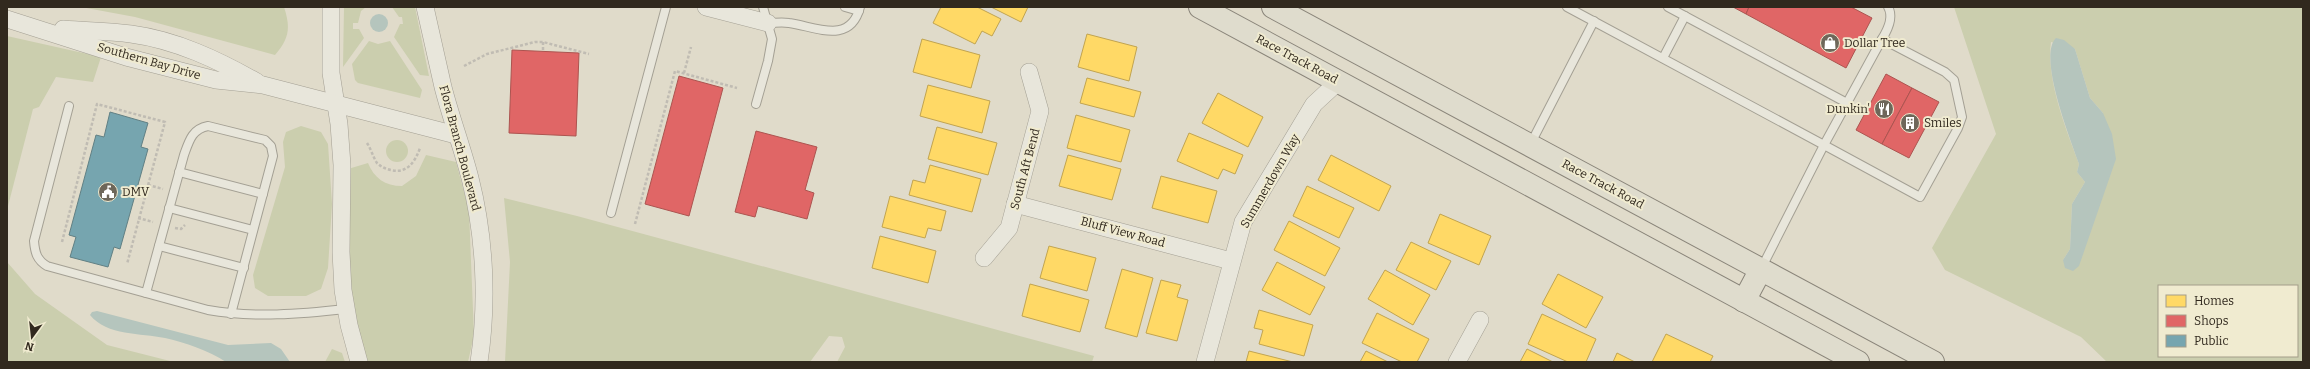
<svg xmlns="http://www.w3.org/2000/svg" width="2310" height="369" viewBox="0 0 2310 369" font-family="Bitter,serif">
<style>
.green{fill:#cbceae;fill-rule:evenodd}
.water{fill:#b5c5bd}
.homes{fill:#ffd966;stroke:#c1a450}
.shops{fill:#e06666;stroke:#ac5450}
.public{fill:#76a5af;stroke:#618084}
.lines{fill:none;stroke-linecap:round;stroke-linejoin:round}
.lane-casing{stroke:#a4a094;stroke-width:10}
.street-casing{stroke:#a4a094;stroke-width:18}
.primary-casing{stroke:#8a857a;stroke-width:24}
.path{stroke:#c0bcb3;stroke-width:2.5;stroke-dasharray:3 2;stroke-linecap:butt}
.lane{stroke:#e8e6db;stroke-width:8}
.street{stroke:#e8e6db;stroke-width:17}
.primary{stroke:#dfdccd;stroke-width:22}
.labels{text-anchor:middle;stroke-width:4;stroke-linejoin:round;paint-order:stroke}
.poi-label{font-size:12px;fill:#31291e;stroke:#f0ebd0;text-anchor:start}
.street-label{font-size:12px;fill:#31291e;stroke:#f0ebd0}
</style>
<rect width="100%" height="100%" fill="#e0dbca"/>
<g class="green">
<path d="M81,7H284C291,28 289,39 275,55L135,17Z"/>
<polygon points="344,7 366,7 361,11 358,23 353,23 353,29 359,29 364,38 343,67"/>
<polygon points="392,7 415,7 429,76 420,75 394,37 400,24 403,24 402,17 399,17"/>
<path d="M1954,7H2303V362H2107L2081,337L1945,270L1932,248L1996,134ZM2051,42L2075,49L2090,98L2103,113L2102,196L2087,240L2063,260L2070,249L2072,204L2085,182L2077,172L2079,164C2066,129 2046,80 2051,42ZM2159,286H2297V356H2159Z"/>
<polygon points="7,36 101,57 93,82 56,77 39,107 33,109 7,210"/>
<polygon points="369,41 378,44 390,41 422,90 420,98 358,83 355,80 352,64"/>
<polygon points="301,126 321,132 328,144 332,204 328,268 321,289 306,296 268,296 255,288 253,275 285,167 283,142 286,132"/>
<circle cx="397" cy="151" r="11"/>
<path d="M426,155L456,162L469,211L474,335L468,362H365C343,301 348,232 348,169L368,163C374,178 385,186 402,186L416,176Z"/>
<polygon points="504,198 577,216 1094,356 1092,362 837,362 845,347 842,337 829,336 810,362 505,362 510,262"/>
<polygon points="7,262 35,294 107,345 174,362 7,362"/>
<polygon points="332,349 342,353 345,362 325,362"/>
</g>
<g class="water">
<circle cx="379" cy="23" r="9"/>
<path d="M2056,38L2064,40L2075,49L2090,98L2103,113L2112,134L2116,159L2079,266L2073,271L2065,268L2063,260L2070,249L2072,204L2085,182L2077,172L2079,164C2071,141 2037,56 2056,38Z"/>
<path d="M97,311L228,345L271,343L281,349L290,362H226C210,351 184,342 165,338C141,333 107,336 90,315L92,312Z"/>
</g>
<g class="homes">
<polygon points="941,7 977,7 1001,19 992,36 982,31 975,44 933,23"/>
<polygon points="991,7 1028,7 1021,22"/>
<polygon points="1087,34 1137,47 1129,81 1078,67"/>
<polygon points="922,39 980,55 971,88 913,72"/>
<polygon points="1087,78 1141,92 1134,117 1080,103"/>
<polygon points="928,85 990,101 982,133 920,116"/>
<polygon points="1218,93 1263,117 1248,147 1202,123"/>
<polygon points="1076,115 1130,130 1121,162 1067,148"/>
<polygon points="937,127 997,143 988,175 928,159"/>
<polygon points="1189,133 1243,155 1235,174 1223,169 1218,179 1177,161"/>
<polygon points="1068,155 1121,169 1112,200 1059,186"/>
<polygon points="1331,155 1391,186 1379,211 1318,180"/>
<polygon points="930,165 981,179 972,212 909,195 913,180 925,183"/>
<polygon points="1161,176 1217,191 1208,223 1152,208"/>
<polygon points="1307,186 1354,208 1339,238 1293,216"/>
<polygon points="890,196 946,211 941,231 928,228 925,238 882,227"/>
<polygon points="1440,214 1491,236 1479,265 1428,243"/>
<polygon points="1289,221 1340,248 1325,276 1274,250"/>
<polygon points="880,236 936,251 928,283 872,268"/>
<polygon points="1411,242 1451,261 1436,290 1396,270"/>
<polygon points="1049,246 1096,258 1087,291 1040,278"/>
<polygon points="1277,262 1325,287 1310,315 1262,290"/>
<polygon points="1122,269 1153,278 1137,337 1105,328"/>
<polygon points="1385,270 1430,295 1413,325 1368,299"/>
<polygon points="1558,274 1603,297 1586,328 1542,304"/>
<polygon points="1161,280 1181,285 1177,297 1188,300 1177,341 1146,333"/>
<polygon points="1030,284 1089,300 1080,332 1022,316"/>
<polygon points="1259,310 1313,325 1304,356 1259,344 1263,330 1254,328"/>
<polygon points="1377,313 1429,339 1417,362 1402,362 1362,343"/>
<polygon points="1542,314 1596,339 1586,362 1568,362 1528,344"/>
<polygon points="1666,334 1713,356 1710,362 1652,362"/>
<polygon points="1527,349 1553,362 1520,362"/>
<polygon points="1249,351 1293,362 1246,362"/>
<polygon points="1366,351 1388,362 1360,362"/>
<polygon points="1617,353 1635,362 1613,362"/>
</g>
<g class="shops">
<polygon points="1733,7 1749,7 1746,14"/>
<polygon points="1749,7 1851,7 1872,18 1846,68 1746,14"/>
<polygon points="512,50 579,53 576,136 509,133"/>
<polygon points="1886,74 1912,88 1882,144 1856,130"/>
<polygon points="679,76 723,88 689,216 645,204"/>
<polygon points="1912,88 1939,102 1909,158 1882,144"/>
<polygon points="756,131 817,147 805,190 814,193 807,219 758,206 755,217 735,212"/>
</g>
<polygon class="public" points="110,112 148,123 141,147 148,149 120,249 114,247 108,267 70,257 76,237 69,235 96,135 104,137"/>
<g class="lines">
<g class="lane-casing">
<g id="lane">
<polyline points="845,7 859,11"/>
<polyline points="1567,7 1824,145 1882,39 1945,72 1954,80 1962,117 1958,128 1920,197 1824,145 1761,269"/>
<polyline points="1668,7 1847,103"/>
<path d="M768,23C775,23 782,22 789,23C814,26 850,46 860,7"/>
<path d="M1882,39C1887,31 1894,17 1888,7"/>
<polyline points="1663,58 1685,16"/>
<polyline points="756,104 768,61 772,39 763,7"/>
<path d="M69,106L34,241C35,253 37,260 47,266L208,310C253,318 301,314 346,309"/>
<polyline points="1530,145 1594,21"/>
<polyline points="179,172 263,194"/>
<polyline points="169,208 253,230"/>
<polyline points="611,213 666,7"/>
<polyline points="159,246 244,268"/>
<path d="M146,293L184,155C189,141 192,129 208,126L265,140L271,146L273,156L231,314"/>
</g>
</g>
<g class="street-casing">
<g id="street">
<polyline points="331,7 331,73 339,124 342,165 341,252 343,290 349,325 359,362"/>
<path d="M425,7C431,34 437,61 443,87C451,118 462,147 470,178C485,237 488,302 479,362"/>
<polyline points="706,7 768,23"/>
<polyline points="7,19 126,57 216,80 263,85 456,135"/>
<path d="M63,29C86,31 109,31 131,34C176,40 218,60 257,82"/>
<polyline points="1015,204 1231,261"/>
<polyline points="984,258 1009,228 1040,111 1029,72"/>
<polyline points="1205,362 1243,222 1314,104 1339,81"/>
<polyline points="1457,362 1480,320"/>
</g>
</g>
<g class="primary-casing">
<g id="primary">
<polyline points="1200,7 1858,362"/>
<polyline points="1273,7 1933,362"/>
<polyline points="1744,301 1761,269"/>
</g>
</g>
<g class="path">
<polyline points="543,42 543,51"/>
<polyline points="464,66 487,54 535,42 543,42 589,54"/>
<polyline points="684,73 691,47"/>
<path d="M367,143C371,149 373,157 377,163C381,167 386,169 391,170C407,174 415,162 420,148"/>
<polyline points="148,185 163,189"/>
<polyline points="138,218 153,222"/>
<polyline points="635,224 675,71 737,88"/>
<polyline points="175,228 181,229 185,225"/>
<polyline points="62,242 97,104 165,122 127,264"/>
</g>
<use href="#lane" class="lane"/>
<use href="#street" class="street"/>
<use href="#primary" class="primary"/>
</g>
<defs>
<g id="shop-disc" transform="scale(1)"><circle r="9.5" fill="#6e675a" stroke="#f0ebd0"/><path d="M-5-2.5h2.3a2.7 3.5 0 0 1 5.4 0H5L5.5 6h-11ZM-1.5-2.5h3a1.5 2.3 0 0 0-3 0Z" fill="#fff"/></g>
<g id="restaurant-disc" transform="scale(1)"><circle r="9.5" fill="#6e675a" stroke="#f0ebd0"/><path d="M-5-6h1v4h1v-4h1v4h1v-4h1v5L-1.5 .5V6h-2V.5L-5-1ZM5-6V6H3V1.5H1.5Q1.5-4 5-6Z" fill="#fff"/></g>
<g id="building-disc" transform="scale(1)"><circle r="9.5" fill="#6e675a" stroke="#f0ebd0"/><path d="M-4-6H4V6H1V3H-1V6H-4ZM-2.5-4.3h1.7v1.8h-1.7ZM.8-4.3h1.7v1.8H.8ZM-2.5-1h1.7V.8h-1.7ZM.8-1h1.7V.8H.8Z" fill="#fff"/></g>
<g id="civic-disc" transform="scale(1)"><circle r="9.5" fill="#6e675a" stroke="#f0ebd0"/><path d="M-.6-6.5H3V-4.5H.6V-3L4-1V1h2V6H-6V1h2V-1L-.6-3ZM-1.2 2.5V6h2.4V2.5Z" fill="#fff"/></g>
</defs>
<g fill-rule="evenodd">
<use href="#shop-disc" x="1830" y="43"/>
<use href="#restaurant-disc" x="1884" y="109"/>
<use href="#building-disc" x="1910" y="123"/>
<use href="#civic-disc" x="108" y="192"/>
</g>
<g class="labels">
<g class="poi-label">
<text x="1844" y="47">Dollar Tree</text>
<text x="1870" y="113" text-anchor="end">Dunkin'</text>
<text x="1924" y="127">Smiles</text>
<text x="122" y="196">DMV</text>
</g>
<g class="street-label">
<text transform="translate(1297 59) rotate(28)" y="4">Race Track Road</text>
<text transform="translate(149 61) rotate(16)" y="4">Southern Bay Drive</text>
<text transform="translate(460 148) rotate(75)" y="4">Flora Branch Boulevard</text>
<text transform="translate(1025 169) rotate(-75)" y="4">South Aft Bend</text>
<text transform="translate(1270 181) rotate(-60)" y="4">Summerdown Way</text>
<text transform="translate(1603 184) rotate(28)" y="4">Race Track Road</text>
<text transform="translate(1123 232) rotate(15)" y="4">Bluff View Road</text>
</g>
</g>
<rect width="2310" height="369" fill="none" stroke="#31291e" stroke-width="16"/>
<rect x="2158" y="285" width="140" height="72" fill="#f0ebd0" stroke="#a49d89"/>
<rect x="2166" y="295" width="20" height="12" fill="#ffd966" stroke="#a49d89"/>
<text x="2194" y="305" font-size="12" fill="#31291e">Homes</text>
<rect x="2166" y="315" width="20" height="12" fill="#e06666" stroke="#a49d89"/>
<text x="2194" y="325" font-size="12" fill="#31291e">Shops</text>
<rect x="2166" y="335" width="20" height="12" fill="#76a5af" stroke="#a49d89"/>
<text x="2194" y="345" font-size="12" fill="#31291e">Public</text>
<g transform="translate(32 337) rotate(195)" stroke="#f0ebd0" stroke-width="3" paint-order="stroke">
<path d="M0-3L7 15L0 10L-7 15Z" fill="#31291e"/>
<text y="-6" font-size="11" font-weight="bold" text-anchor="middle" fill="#31291e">N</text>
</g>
</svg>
